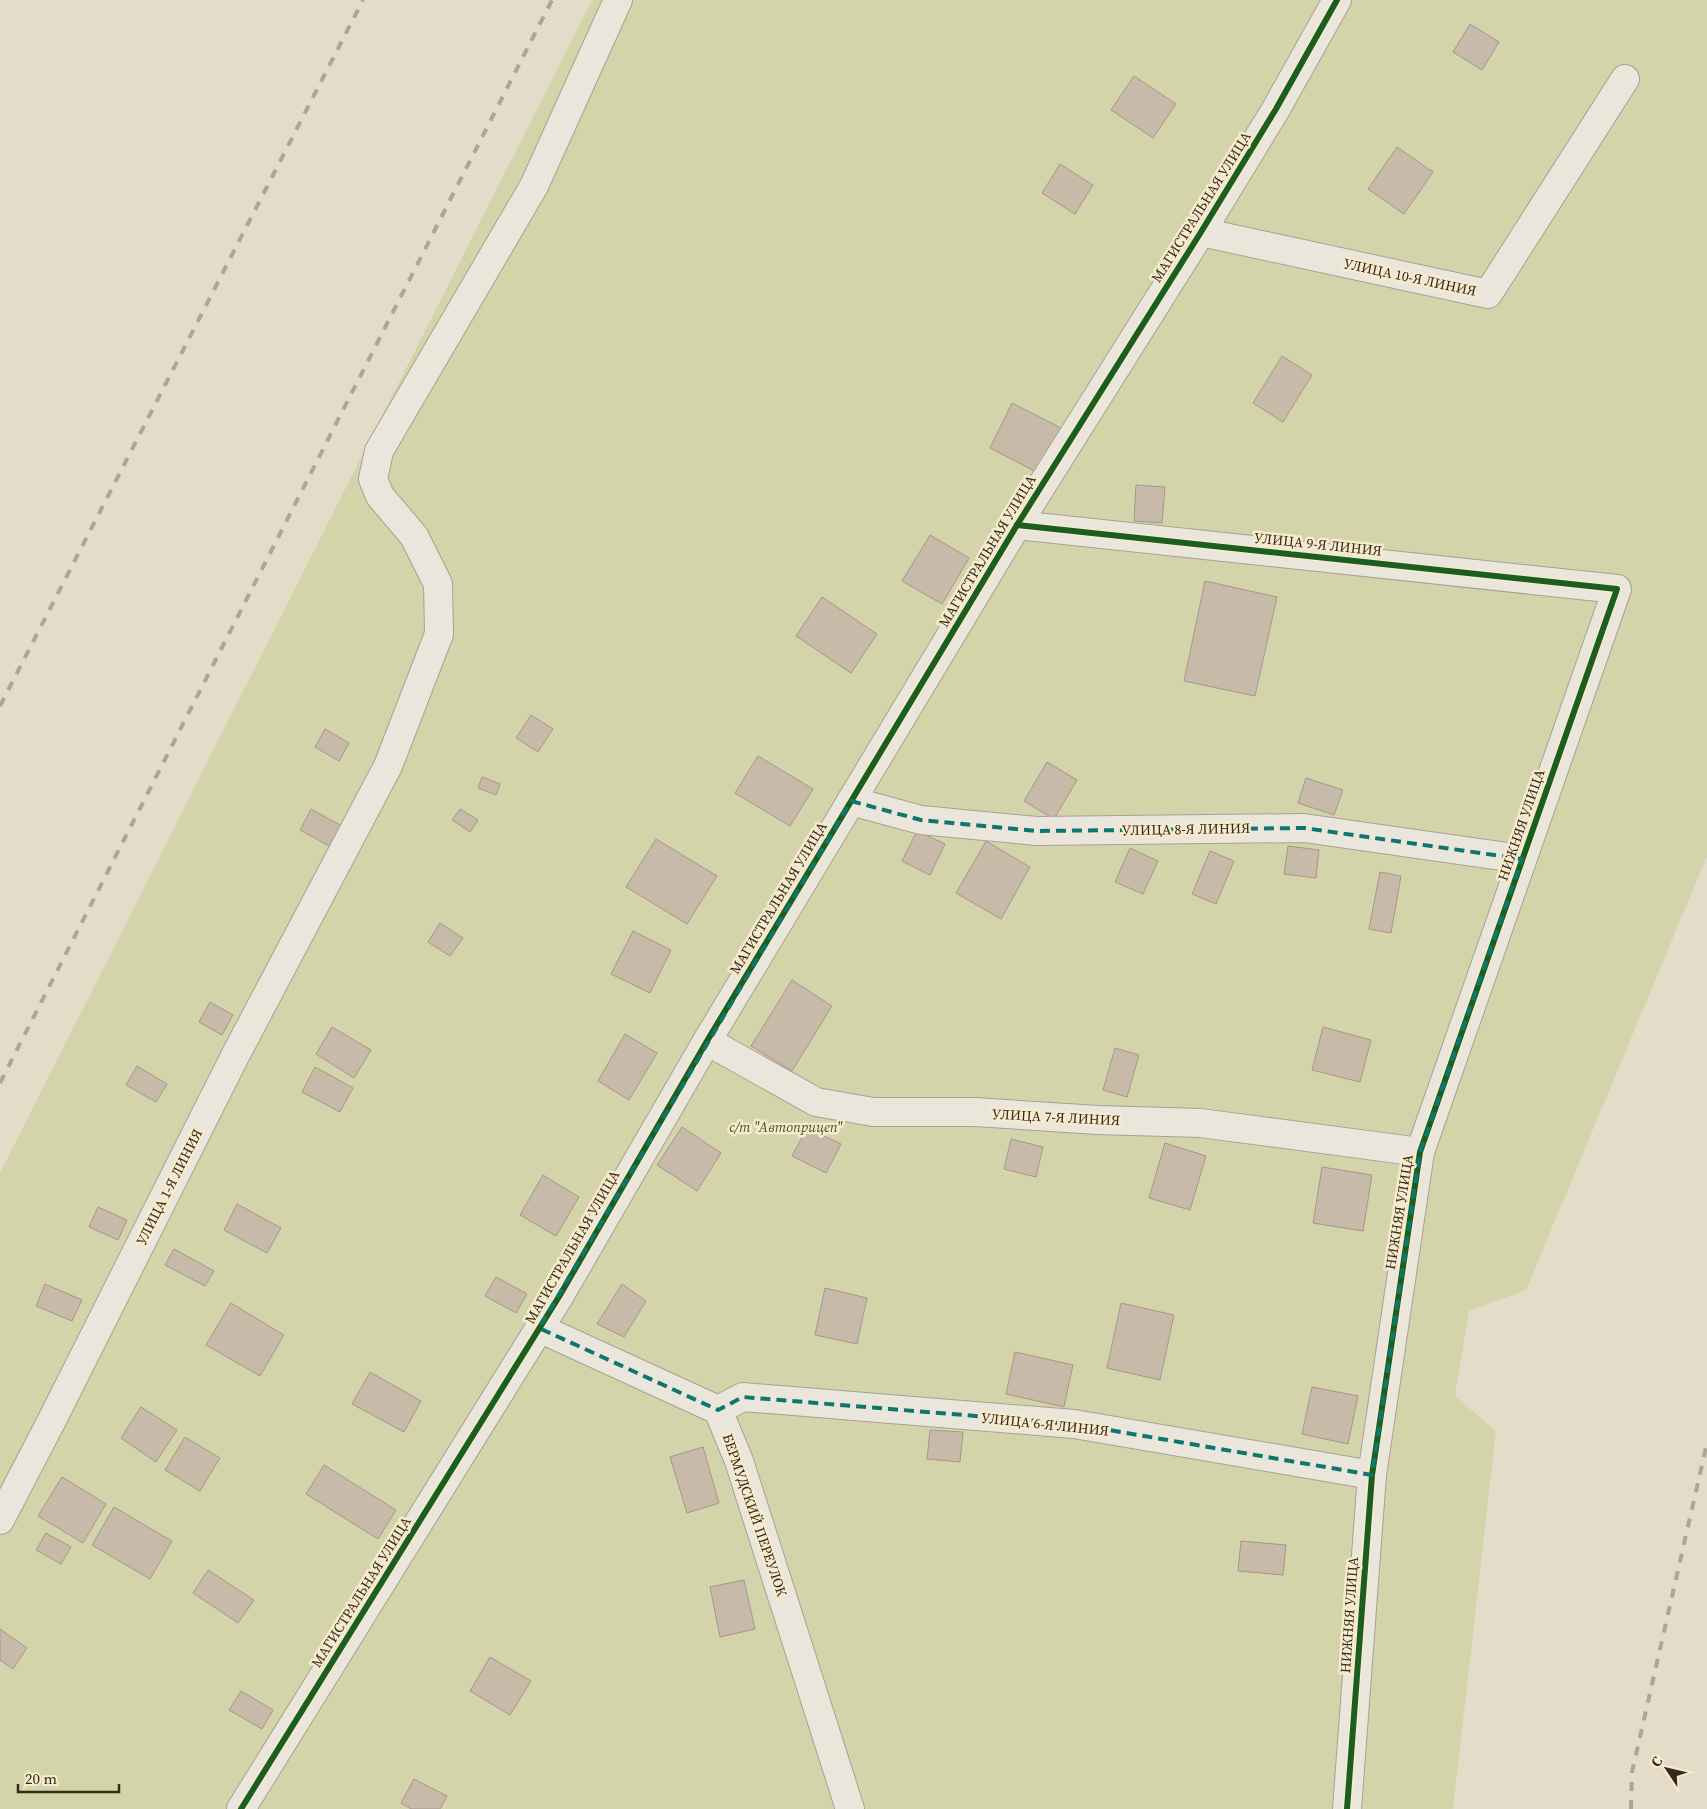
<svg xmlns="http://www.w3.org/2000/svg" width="1707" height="1809" viewBox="0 0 1707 1809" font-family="'Source Serif 4',serif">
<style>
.green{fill:#d3d4aa}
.building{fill:#c7baa9;stroke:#a49788}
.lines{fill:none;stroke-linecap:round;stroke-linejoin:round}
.street-casing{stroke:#a9a192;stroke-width:30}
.street{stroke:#ebe6db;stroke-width:28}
.rail{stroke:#aaa69c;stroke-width:4;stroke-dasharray:9 9;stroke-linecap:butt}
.cycleway-casing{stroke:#f7ebcd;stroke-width:9}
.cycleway{stroke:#1b5e20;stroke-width:6}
.marked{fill:none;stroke:#0f766e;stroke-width:4;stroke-dasharray:10 6;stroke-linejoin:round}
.labels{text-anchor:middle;stroke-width:5;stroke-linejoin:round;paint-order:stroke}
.street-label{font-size:14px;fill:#37291b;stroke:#f7ebcd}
.park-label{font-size:14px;font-style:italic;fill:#465421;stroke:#f7ebcd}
</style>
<rect width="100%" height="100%" fill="#e4dcc8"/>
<polygon class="green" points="592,0 1707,0 1707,856 1526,1290 1469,1311 1455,1396 1496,1431 1453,1809 0,1809 0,1173"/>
<g class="building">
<polygon points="1470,24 1499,42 1482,70 1453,52"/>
<polygon points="1134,76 1176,104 1153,138 1111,110"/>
<polygon points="1397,147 1433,172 1404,214 1368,189"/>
<polygon points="1060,164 1093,185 1075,214 1042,193"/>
<polygon points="1282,356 1312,375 1283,422 1253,403"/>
<polygon points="1012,403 1065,430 1042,475 990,448"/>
<polygon points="1136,485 1165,487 1162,523 1134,521"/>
<polygon points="930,535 969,558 942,604 902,581"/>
<polygon points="1205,581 1277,597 1255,696 1184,681"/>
<polygon points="822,597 877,634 851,673 796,636"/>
<polygon points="531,715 553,729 538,752 516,738"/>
<polygon points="325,729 349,743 339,761 315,747"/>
<polygon points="758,756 813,789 790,826 735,793"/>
<polygon points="1047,762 1077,780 1054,819 1024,801"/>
<polygon points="482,777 500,784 496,795 478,788"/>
<polygon points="1306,778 1343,790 1334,815 1298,803"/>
<polygon points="311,809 342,826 331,847 300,830"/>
<polygon points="460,809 478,820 470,832 452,820"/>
<polygon points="917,831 945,844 930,875 902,861"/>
<polygon points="656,839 717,876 687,924 626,887"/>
<polygon points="986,841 1030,867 1001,919 956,893"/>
<polygon points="1288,846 1319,850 1316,878 1284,874"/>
<polygon points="1130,848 1158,861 1143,894 1115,882"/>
<polygon points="1210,851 1234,861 1216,904 1192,894"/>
<polygon points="1380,872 1401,876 1391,933 1369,929"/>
<polygon points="440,923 463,938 450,956 428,942"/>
<polygon points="633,931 671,950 650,993 611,974"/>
<polygon points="792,980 832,1006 792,1071 751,1046"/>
<polygon points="210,1002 233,1015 222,1035 199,1022"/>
<polygon points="332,1027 371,1050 354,1078 316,1054"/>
<polygon points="1323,1027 1371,1040 1360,1082 1312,1070"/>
<polygon points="625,1034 657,1053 629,1100 598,1081"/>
<polygon points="1115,1048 1139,1055 1127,1097 1103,1090"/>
<polygon points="137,1066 167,1084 156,1102 126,1085"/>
<polygon points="315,1067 353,1088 340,1112 302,1092"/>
<polygon points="682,1127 721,1153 697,1191 657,1165"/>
<polygon points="807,1128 841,1144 826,1173 792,1156"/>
<polygon points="1011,1139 1043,1147 1036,1177 1004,1169"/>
<polygon points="1165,1143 1206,1156 1190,1210 1149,1198"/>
<polygon points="1322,1167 1372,1175 1363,1231 1313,1223"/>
<polygon points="543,1175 579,1197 556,1236 520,1215"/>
<polygon points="237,1204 281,1228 267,1253 224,1230"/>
<polygon points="98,1207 127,1220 118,1240 89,1227"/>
<polygon points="174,1249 214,1271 205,1286 165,1265"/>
<polygon points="496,1277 527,1294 516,1313 485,1296"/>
<polygon points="45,1284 82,1300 72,1321 36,1306"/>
<polygon points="622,1284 646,1301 624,1337 597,1324"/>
<polygon points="825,1288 867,1298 857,1344 815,1335"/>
<polygon points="231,1303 284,1335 260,1376 206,1345"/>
<polygon points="1121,1303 1174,1315 1160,1380 1107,1368"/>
<polygon points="1015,1352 1073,1365 1064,1407 1006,1394"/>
<polygon points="370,1372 421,1401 404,1432 352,1404"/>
<polygon points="1312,1387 1358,1396 1348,1444 1302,1434"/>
<polygon points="141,1407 177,1430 156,1462 121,1438"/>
<polygon points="930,1430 963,1432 960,1462 927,1459"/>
<polygon points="185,1437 220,1458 200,1491 165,1470"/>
<polygon points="703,1447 719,1503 687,1513 670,1457"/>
<polygon points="324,1465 396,1510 378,1539 306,1494"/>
<polygon points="62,1477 106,1504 83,1543 38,1516"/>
<polygon points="114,1507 172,1541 150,1579 92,1545"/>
<polygon points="46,1533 71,1547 61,1564 36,1550"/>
<polygon points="1241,1541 1286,1545 1283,1575 1238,1571"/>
<polygon points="208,1570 254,1600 238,1623 193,1593"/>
<polygon points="744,1580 755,1629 720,1637 710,1587"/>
<polygon points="0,1629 27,1648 13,1669 0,1660"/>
<polygon points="490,1657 531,1681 510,1715 470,1691"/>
<polygon points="241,1691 273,1710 262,1729 229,1710"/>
<polygon points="414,1779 447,1796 440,1809 411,1809 401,1803"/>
</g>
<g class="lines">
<g class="street-casing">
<g id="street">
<polyline points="1201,232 1488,294 1625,79"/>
<polyline points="1017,525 1617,589 1420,1152 1372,1475 1347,1809"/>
<polyline points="851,801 921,820 1037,831 1304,828 1522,859"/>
<polyline points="707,1041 816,1102 873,1112 975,1112 1098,1120 1200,1123 1420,1152"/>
<polyline points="539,1328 718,1410 739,1461 850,1809"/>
<polyline points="718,1410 743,1397 1074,1424 1372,1475"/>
<polyline points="0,1520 52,1420 236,1054 388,766 439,634 438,584 414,536 380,496 373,479 379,451 534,186 618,0"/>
<polyline points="241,1809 560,1295 707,1041 1017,525 1201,232 1276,109 1337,0"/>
</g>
</g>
<use href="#street" class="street"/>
<g class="rail">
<polyline points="0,706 363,0"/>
<polyline points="0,1083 552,0"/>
<polyline points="1631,1809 1632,1772 1707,1443"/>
</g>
<g class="cycleway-casing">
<g id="cycleway">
<polyline points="1017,525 1617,589 1420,1152 1372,1475 1347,1809"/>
<polyline points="241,1809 560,1295 707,1041 1017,525 1201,232 1276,109 1337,0"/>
</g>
</g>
<use href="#cycleway" class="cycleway"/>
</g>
<path class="marked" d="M851,801L921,820L1037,831L1304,828L1522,859L1420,1152L1372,1475L1074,1424L743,1397L718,1410L539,1328Z"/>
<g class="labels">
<g class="street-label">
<text transform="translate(1201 207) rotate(-58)" y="5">МАГИСТРАЛЬНАЯ УЛИЦА</text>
<text transform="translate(1410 277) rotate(12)" y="5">УЛИЦА 10-Я ЛИНИЯ</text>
<text transform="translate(1318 544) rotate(6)" y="5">УЛИЦА 9-Я ЛИНИЯ</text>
<text transform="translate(987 551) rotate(-59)" y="5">МАГИСТРАЛЬНАЯ УЛИЦА</text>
<text transform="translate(1521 825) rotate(-71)" y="5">НИЖНЯЯ УЛИЦА</text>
<text transform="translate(1186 829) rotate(-1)" y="5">УЛИЦА 8-Я ЛИНИЯ</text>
<text transform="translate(778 898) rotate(-59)" y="5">МАГИСТРАЛЬНАЯ УЛИЦА</text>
<text transform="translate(1056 1117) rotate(3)" y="5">УЛИЦА 7-Я ЛИНИЯ</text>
<text transform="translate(169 1187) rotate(-63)" y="5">УЛИЦА 1-Я ЛИНИЯ</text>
<text transform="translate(1399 1212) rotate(-81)" y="5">НИЖНЯЯ УЛИЦА</text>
<text transform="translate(572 1247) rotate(-60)" y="5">МАГИСТРАЛЬНАЯ УЛИЦА</text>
<text transform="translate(1045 1424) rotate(6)" y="5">УЛИЦА 6-Я ЛИНИЯ</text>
<text transform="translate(755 1515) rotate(71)" y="5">БЕРМУДСКИЙ ПЕРЕУЛОК</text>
<text transform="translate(361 1592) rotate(-58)" y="5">МАГИСТРАЛЬНАЯ УЛИЦА</text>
<text transform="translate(1349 1615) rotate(-86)" y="5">НИЖНЯЯ УЛИЦА</text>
</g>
<g class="park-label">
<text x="786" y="1132">с/т "Автоприцеп"</text>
</g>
</g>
<g transform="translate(1667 1769) rotate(305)" stroke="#f7ebcd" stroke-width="4" paint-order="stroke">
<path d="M0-4L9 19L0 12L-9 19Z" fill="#37291b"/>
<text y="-8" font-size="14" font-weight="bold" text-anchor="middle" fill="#37291b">С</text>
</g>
<path d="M18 1784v8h101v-8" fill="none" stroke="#37291b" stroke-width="2.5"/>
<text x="25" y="1784" font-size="15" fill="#37291b" stroke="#f7ebcd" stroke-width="4" paint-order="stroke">20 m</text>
</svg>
